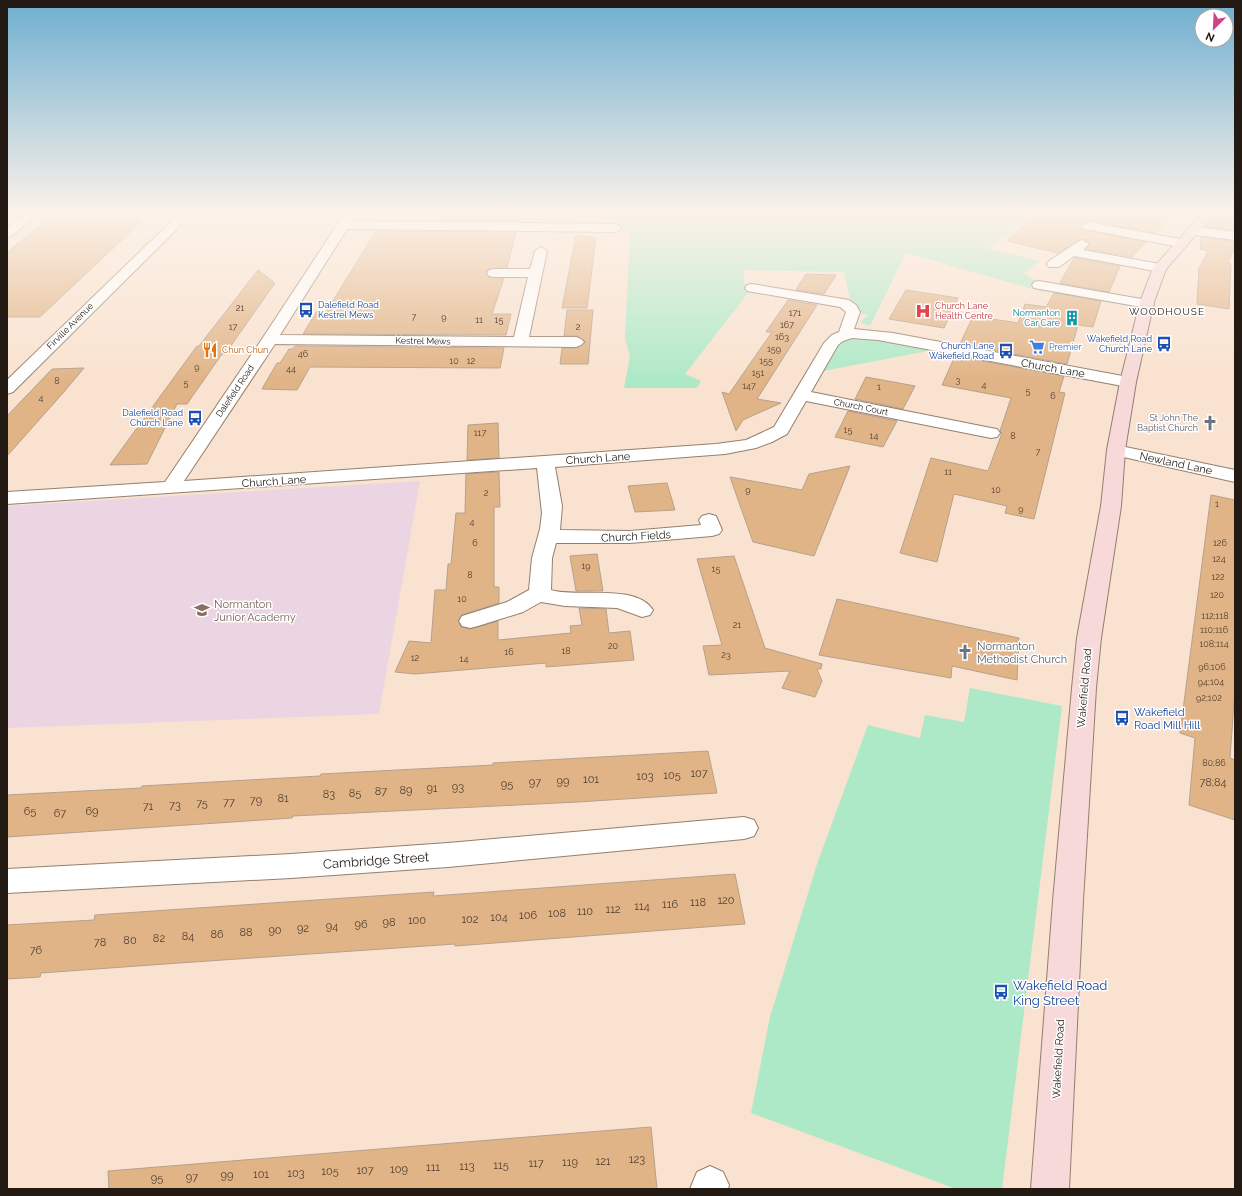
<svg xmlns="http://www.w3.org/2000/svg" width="1242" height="1196" viewBox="0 0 1242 1196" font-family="Raleway,sans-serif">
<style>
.education{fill:#ecd5e2}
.green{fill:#aee9c7}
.building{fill:#e1b487;stroke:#b4a18d}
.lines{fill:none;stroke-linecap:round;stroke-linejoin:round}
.street-casing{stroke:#947f6e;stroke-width:2}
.secondary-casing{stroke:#947f6e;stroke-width:2}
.street{fill:#fff;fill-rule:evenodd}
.secondary{fill:#f7d9da;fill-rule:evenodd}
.labels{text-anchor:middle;stroke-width:3;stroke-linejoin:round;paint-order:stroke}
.far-transit-label{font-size:9px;fill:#164399;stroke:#fff;text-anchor:end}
.far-health-label{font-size:9px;fill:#be3a42;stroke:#fff;text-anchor:start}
.number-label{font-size:9px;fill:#524030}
.far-culture-label{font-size:9px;fill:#0d838f;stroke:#fff;text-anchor:end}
.far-street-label{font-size:9px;fill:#221a13;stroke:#fff}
.far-shop-label{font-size:9px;fill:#366cbe;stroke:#fff;text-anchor:start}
.far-food-label{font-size:9px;fill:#c56008;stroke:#fff;text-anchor:start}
.far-worship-label{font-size:9px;fill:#5b616d;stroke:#fff;text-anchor:end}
.far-neighbourhood-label{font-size:10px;letter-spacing:1px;fill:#221a13;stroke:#fff}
.street-label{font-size:11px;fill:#221a13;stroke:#fff}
.education-label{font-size:11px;fill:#785e54;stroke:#fff;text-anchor:start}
.worship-label{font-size:11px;fill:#5b616d;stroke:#fff;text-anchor:start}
.transit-label{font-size:11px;fill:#164399;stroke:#fff;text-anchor:start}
.near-number-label{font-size:11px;fill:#524030}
.near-street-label{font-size:13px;fill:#221a13;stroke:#fff}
.near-transit-label{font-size:13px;fill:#164399;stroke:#fff;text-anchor:start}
</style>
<rect width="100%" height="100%" fill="#f9e2cf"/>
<polygon class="education" points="420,481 379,714 7,728 7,506"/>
<g class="green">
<path d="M609,213H1034L988,248L1040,261L1024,273C1040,290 1124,296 1149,298L1146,309L1036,290L906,253L870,326L864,324L861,321L869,315L853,312L844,272L743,270L745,286L752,288L685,374L701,381L697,388H624L630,356L625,339L630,231H611Z"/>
<polygon points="845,335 943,348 813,373"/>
<polygon points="970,688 1062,706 1002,1189 956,1189 751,1113 770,1017 817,864 868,725 920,738 925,715 964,722"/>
</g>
<g class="building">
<polygon points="448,213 521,213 519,221 444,221"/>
<polygon points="1037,213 1173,213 1155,233 1088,221 1081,226 1084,230 1146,242 1132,257 1086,249 1090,244 1083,239 1058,253 1007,241"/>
<polygon points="1216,213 1235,213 1235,230 1205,227"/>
<polygon points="47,221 142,221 40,317 7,317 7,252"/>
<polygon points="376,231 516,232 507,268 489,269 486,272 489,277 504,278 492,314 511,314 506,335 303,334 317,311 326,312"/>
<polygon points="576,235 596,238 587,308 562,308"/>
<polygon points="1201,237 1235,241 1235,247 1228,263 1231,264 1229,309 1197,304 1199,268 1208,251 1200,249"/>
<polygon points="1074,258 1120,266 1109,292 1060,283"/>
<polygon points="258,270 275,283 225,354 222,354 187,404 177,404 147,464 110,465 197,346 199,346"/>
<polygon points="806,274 836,275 824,294 796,290"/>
<polygon points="906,290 958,298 944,328 889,319"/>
<polygon points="1054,293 1101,301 1093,327 1078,325 1067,364 960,344 973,316 1018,323 1025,304 1046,307"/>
<polygon points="788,300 817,305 757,399 781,403 743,420 736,431 722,392 729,394 772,332 766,332"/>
<polygon points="567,310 593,310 588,364 560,364 562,348 577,348 586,342 577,336 564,336"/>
<polygon points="295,346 504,348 500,368 310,367 297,390 262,389 277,363 280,363 289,349 292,349"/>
<polygon points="955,356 1064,376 1059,392 1065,393 1034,519 1005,513 1007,506 954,494 937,562 900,553 931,458 988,471 1002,433 1000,431 1011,398 942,385"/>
<polygon points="84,368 63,393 7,456 7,416 52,369"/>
<polygon points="866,377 915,386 903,409 855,399"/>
<polygon points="848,411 897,421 883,447 835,437"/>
<polygon points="498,423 499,458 467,460 468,425"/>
<polygon points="850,466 814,556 753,542 730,477 802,490 809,474"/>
<polygon points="499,472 500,507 494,507 494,587 499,587 499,603 462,615 458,620 461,627 470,629 498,621 498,640 571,633 570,626 582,625 579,608 606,609 609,633 630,631 634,660 546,667 546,663 415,674 395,672 409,641 431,643 435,590 446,590 448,564 451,564 456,513 465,513 466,474"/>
<polygon points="667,483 675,510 635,512 628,486"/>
<polygon points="1211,495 1235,500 1235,689 1230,758 1235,760 1235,820 1189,805 1195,738 1180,733"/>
<polygon points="597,554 603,591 576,591 570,556"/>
<polygon points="734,556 765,648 822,664 821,669 817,669 822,681 815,697 782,688 790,671 709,675 703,646 722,645 697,559"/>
<polygon points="837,599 1019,638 1017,680 952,666 951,678 819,655"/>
<polygon points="708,751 717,793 578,802 293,816 292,818 7,837 7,795 141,788 142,786 320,776 321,774 493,765 493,763"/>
<polygon points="735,874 745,924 455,946 455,944 165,964 41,973 40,977 7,979 7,925 94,920 95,915 124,913 434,892 433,896"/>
<polygon points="651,1127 657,1189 109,1189 108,1171"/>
</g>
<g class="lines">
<g class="street-casing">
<g id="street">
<polygon points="27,213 40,213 11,236 7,237 7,227"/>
<polygon points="180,213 193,213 13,392 7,394 7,380"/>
<path d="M345,213H357L352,221L616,224L622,228L616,232L347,229L280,335L514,337L528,277H494L489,276L487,273L489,270L494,269H530L535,251L541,247L547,251L529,337H576L581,339L584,342L581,345L576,347L275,344L184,481L716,444L746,440L774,427L824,343L832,335L839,332L846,312L840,307L747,291L745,288L747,285L752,284L849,300L856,305L860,312L854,329L893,333L1128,377L1134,379L1136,382L1134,385L1128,387L878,340L852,338L843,341L838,345L811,392L991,428L997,429L1000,433L997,437L991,438L806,401L787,434L772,442L756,448L725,454L555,467L562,506L560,530L630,531L701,525L699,520L702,516L709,514L716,516L722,530L719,534L712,536L630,543H556L552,558L551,590C577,598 636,583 653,610L650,615L642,617L617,608L565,606L541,602L523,612L478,626L470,628L462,626L459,621L462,616L507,602L529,590L532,558L540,529L542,513L537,468L7,504V492L165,482L262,339Z"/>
<polygon points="1088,222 1180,239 1186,243 1180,247 1084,229 1082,226"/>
<polygon points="1192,227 1235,232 1235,240 1188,234 1186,231 1188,228"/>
<polygon points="1083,240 1089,244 1083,250 1160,264 1165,265 1167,268 1165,271 1160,272 1074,256 1059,267 1049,267 1047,264 1049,261 1079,241"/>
<polygon points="1039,281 1147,300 1152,301 1154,304 1152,307 1147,308 1034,288 1032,285 1034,282"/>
<polygon points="1116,445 1235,470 1235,482 1110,454 1107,450 1110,446"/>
<polygon points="744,817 754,820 758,828 754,836 744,839 448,867 291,878 7,893 7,869 291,854 448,843"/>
<polygon points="710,1166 723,1172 729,1185 728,1189 690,1189 697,1172"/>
</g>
</g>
<g class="secondary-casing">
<polygon id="secondary" points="1203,213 1215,213 1166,269 1154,302 1136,382 1125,450 1121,506 1101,638 1096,688 1083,901 1069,1189 1031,1189 1053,901 1072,688 1077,638 1101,506 1107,450 1120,382 1140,302 1153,268"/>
</g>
<use href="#street" class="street"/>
<use href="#secondary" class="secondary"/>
</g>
<linearGradient id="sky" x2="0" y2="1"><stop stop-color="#6eafd0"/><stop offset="0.56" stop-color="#fcf2e9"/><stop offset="1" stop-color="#fcf2e9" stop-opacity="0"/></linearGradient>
<rect width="1242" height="380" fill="url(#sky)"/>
<defs>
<g id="bus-bare" transform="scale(1.2)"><path d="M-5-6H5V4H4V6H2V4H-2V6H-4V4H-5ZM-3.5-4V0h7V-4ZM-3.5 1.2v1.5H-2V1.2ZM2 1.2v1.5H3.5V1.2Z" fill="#1a4fb4" stroke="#fff" stroke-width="2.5" paint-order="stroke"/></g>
<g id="hospital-bare" transform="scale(1.2)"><path d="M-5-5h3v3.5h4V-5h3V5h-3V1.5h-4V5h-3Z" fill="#e0444e" stroke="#fff" stroke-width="2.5" paint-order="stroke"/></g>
<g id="building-bare" transform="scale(1.2)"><path d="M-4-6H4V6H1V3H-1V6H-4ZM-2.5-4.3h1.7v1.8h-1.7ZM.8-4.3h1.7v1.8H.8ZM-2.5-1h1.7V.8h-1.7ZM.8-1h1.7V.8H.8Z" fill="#0f9aa8" stroke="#fff" stroke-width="2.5" paint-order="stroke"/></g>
<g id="supermarket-bare" transform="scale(1.2)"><path d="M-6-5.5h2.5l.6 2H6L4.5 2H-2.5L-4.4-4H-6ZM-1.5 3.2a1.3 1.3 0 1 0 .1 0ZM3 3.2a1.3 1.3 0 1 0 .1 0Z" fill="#3f7fe0" stroke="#fff" stroke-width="2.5" paint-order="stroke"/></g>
<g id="restaurant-bare" transform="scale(1.2)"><path d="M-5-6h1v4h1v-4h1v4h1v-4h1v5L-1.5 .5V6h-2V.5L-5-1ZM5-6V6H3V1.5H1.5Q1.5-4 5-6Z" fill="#e8710a" stroke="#fff" stroke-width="2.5" paint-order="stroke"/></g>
<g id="church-bare" transform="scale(1.2)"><path d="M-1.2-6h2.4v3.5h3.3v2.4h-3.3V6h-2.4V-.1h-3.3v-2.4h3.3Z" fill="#6b7280" stroke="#fff" stroke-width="2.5" paint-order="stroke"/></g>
<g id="school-bare" transform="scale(1.2)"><path d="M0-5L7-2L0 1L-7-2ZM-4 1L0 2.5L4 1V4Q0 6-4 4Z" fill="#8d6e63" stroke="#fff" stroke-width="2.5" paint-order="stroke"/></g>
</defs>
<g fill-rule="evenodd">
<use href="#bus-bare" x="306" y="310"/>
<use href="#hospital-bare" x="923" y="311"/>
<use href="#building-bare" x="1072" y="318"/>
<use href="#bus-bare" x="1164" y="344"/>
<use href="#supermarket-bare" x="1037" y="347"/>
<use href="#restaurant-bare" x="210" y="350"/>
<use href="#bus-bare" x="1006" y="351"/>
<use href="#bus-bare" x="195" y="418"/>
<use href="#church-bare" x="1210" y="423"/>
<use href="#school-bare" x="202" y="610"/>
<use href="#church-bare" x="965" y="652"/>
<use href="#bus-bare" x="1122" y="718"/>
<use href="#bus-bare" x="1001" y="992"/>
</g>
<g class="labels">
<g class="far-transit-label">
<text x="318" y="308" text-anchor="start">Dalefield Road<tspan x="318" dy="10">Kestrel Mews</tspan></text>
<text x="1152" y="342">Wakefield Road<tspan x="1152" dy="10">Church Lane</tspan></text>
<text x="994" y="349">Church Lane<tspan x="994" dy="10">Wakefield Road</tspan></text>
<text x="183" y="416">Dalefield Road<tspan x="183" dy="10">Church Lane</tspan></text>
</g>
<g class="far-health-label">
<text x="935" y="309">Church Lane<tspan x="935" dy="10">Health Centre</tspan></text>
</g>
<g class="number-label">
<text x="240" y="311">21</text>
<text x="795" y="316">171</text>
<text x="414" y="320">7</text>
<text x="444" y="320">9</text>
<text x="479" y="323">11</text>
<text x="499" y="323">15</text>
<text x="787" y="328">167</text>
<text x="233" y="330">17</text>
<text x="578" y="330">2</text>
<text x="782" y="340">163</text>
<text x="774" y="352">159</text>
<text x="303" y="357">46</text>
<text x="454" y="364">10</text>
<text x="471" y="364">12</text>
<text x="766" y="364">155</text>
<text x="197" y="370">9</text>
<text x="291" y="372">44</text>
<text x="758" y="376">151</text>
<text x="958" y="383">3</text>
<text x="57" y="384">8</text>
<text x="186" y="386">5</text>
<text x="984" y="388">4</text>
<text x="749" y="389">147</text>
<text x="879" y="390">1</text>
<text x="1028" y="394">5</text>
<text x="1053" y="399">6</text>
<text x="41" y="401">4</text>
<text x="848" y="433">15</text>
<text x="480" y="436">117</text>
<text x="874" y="439">14</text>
<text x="1013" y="439">8</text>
<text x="1038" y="455">7</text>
<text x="948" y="475">11</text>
<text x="748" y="493">9</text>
<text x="996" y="493">10</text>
<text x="486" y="496">2</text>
<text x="1217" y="507">1</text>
<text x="1021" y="512">9</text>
<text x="472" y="525">4</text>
<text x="475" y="546">6</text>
<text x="1220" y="546">126</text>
<text x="1219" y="562">124</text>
<text x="586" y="569">19</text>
<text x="716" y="572">15</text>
<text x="470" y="578">8</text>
<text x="1218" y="580">122</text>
<text x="1217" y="598">120</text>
<text x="462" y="602">10</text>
<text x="1215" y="619">112;118</text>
<text x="737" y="628">21</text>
<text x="1214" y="633">110;116</text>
<text x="1214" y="647">108;114</text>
<text x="613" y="649">20</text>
<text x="566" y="654">18</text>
<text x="509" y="655">16</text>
<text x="726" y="658">23</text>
<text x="415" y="661">12</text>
<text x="464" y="662">14</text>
<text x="1212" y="670">96;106</text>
<text x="1211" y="685">94;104</text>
<text x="1209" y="701">92;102</text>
<text x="1214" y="766">80;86</text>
</g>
<g class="far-culture-label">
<text x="1060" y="316">Normanton<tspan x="1060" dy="10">Car Care</tspan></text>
</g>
<g class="far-street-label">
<text transform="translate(70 326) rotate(-45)" y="3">Firville Avenue</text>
<text transform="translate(423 341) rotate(1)" y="3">Kestrel Mews</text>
<text transform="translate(235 391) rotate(-56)" y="3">Dalefield Road</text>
<text transform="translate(861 407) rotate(11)" y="3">Church Court</text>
</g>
<g class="far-shop-label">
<text x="1049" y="350">Premier</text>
</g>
<g class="far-food-label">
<text x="222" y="353">Chun Chun</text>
</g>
<g class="far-worship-label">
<text x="1198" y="421">St John The<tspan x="1198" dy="10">Baptist Church</tspan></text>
</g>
<g class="far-neighbourhood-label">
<text x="1167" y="315">WOODHOUSE</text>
</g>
<g class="street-label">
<text transform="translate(1053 368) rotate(10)" y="4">Church Lane</text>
<text transform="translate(598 458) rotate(-4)" y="4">Church Lane</text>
<text transform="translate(1176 463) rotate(12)" y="4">Newland Lane</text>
<text transform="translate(274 481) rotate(-4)" y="4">Church Lane</text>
<text transform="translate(636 536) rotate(-3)" y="4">Church Fields</text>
<text transform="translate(1084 688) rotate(-85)" y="4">Wakefield Road</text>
<text transform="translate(1058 1059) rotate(-87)" y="4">Wakefield Road</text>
</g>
<g class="education-label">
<text x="214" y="608">Normanton<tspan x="214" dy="13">Junior Academy</tspan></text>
</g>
<g class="worship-label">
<text x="977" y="650">Normanton<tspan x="977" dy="13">Methodist Church</tspan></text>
</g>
<g class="transit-label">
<text x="1134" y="716">Wakefield<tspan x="1134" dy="13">Road Mill Hill</tspan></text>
</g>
<g class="near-number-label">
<text x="699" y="777">107</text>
<text x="672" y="779">105</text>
<text x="645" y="780">103</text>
<text x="591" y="783">101</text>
<text x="563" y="785">99</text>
<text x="535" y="786">97</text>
<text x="1213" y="786">78;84</text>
<text x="507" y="788">95</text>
<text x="458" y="791">93</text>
<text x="432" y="792">91</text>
<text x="406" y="794">89</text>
<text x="381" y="795">87</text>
<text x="355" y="797">85</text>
<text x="329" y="798">83</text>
<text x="283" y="802">81</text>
<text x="256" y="804">79</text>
<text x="229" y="806">77</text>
<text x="202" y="807">75</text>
<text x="175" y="809">73</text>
<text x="148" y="810">71</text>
<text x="30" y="815">65</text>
<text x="92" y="815">69</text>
<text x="60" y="817">67</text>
<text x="726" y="904">120</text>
<text x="698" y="906">118</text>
<text x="670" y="908">116</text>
<text x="642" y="910">114</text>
<text x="613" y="913">112</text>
<text x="585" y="915">110</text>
<text x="557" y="917">108</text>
<text x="528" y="919">106</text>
<text x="499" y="921">104</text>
<text x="470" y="923">102</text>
<text x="417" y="924">100</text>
<text x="389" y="926">98</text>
<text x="361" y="928">96</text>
<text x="332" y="930">94</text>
<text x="303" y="932">92</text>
<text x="275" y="934">90</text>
<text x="246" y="936">88</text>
<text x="217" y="938">86</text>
<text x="188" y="940">84</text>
<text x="159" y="942">82</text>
<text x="130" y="944">80</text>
<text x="100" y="946">78</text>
<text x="36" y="954">76</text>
<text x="637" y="1163">123</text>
<text x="603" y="1165">121</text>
<text x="570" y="1166">119</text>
<text x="536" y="1167">117</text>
<text x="501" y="1169">115</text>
<text x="467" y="1170">113</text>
<text x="433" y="1171">111</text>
<text x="399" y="1173">109</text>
<text x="365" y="1174">107</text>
<text x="330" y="1175">105</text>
<text x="296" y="1177">103</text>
<text x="261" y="1178">101</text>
<text x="227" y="1179">99</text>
<text x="192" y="1181">97</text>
<text x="157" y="1182">95</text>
</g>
<g class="near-street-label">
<text transform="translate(376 860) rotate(-4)" y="5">Cambridge Street</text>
</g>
<g class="near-transit-label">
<text x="1013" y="990">Wakefield Road<tspan x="1013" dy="15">King Street</tspan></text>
</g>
</g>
<rect width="1242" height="1196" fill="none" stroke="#221a13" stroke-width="16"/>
<g transform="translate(1214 28) rotate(204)"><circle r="19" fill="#ffffff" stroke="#a7a3a1"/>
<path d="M0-3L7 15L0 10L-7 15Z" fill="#cb4484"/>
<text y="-6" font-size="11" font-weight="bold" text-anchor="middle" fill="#221a13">N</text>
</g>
</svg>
